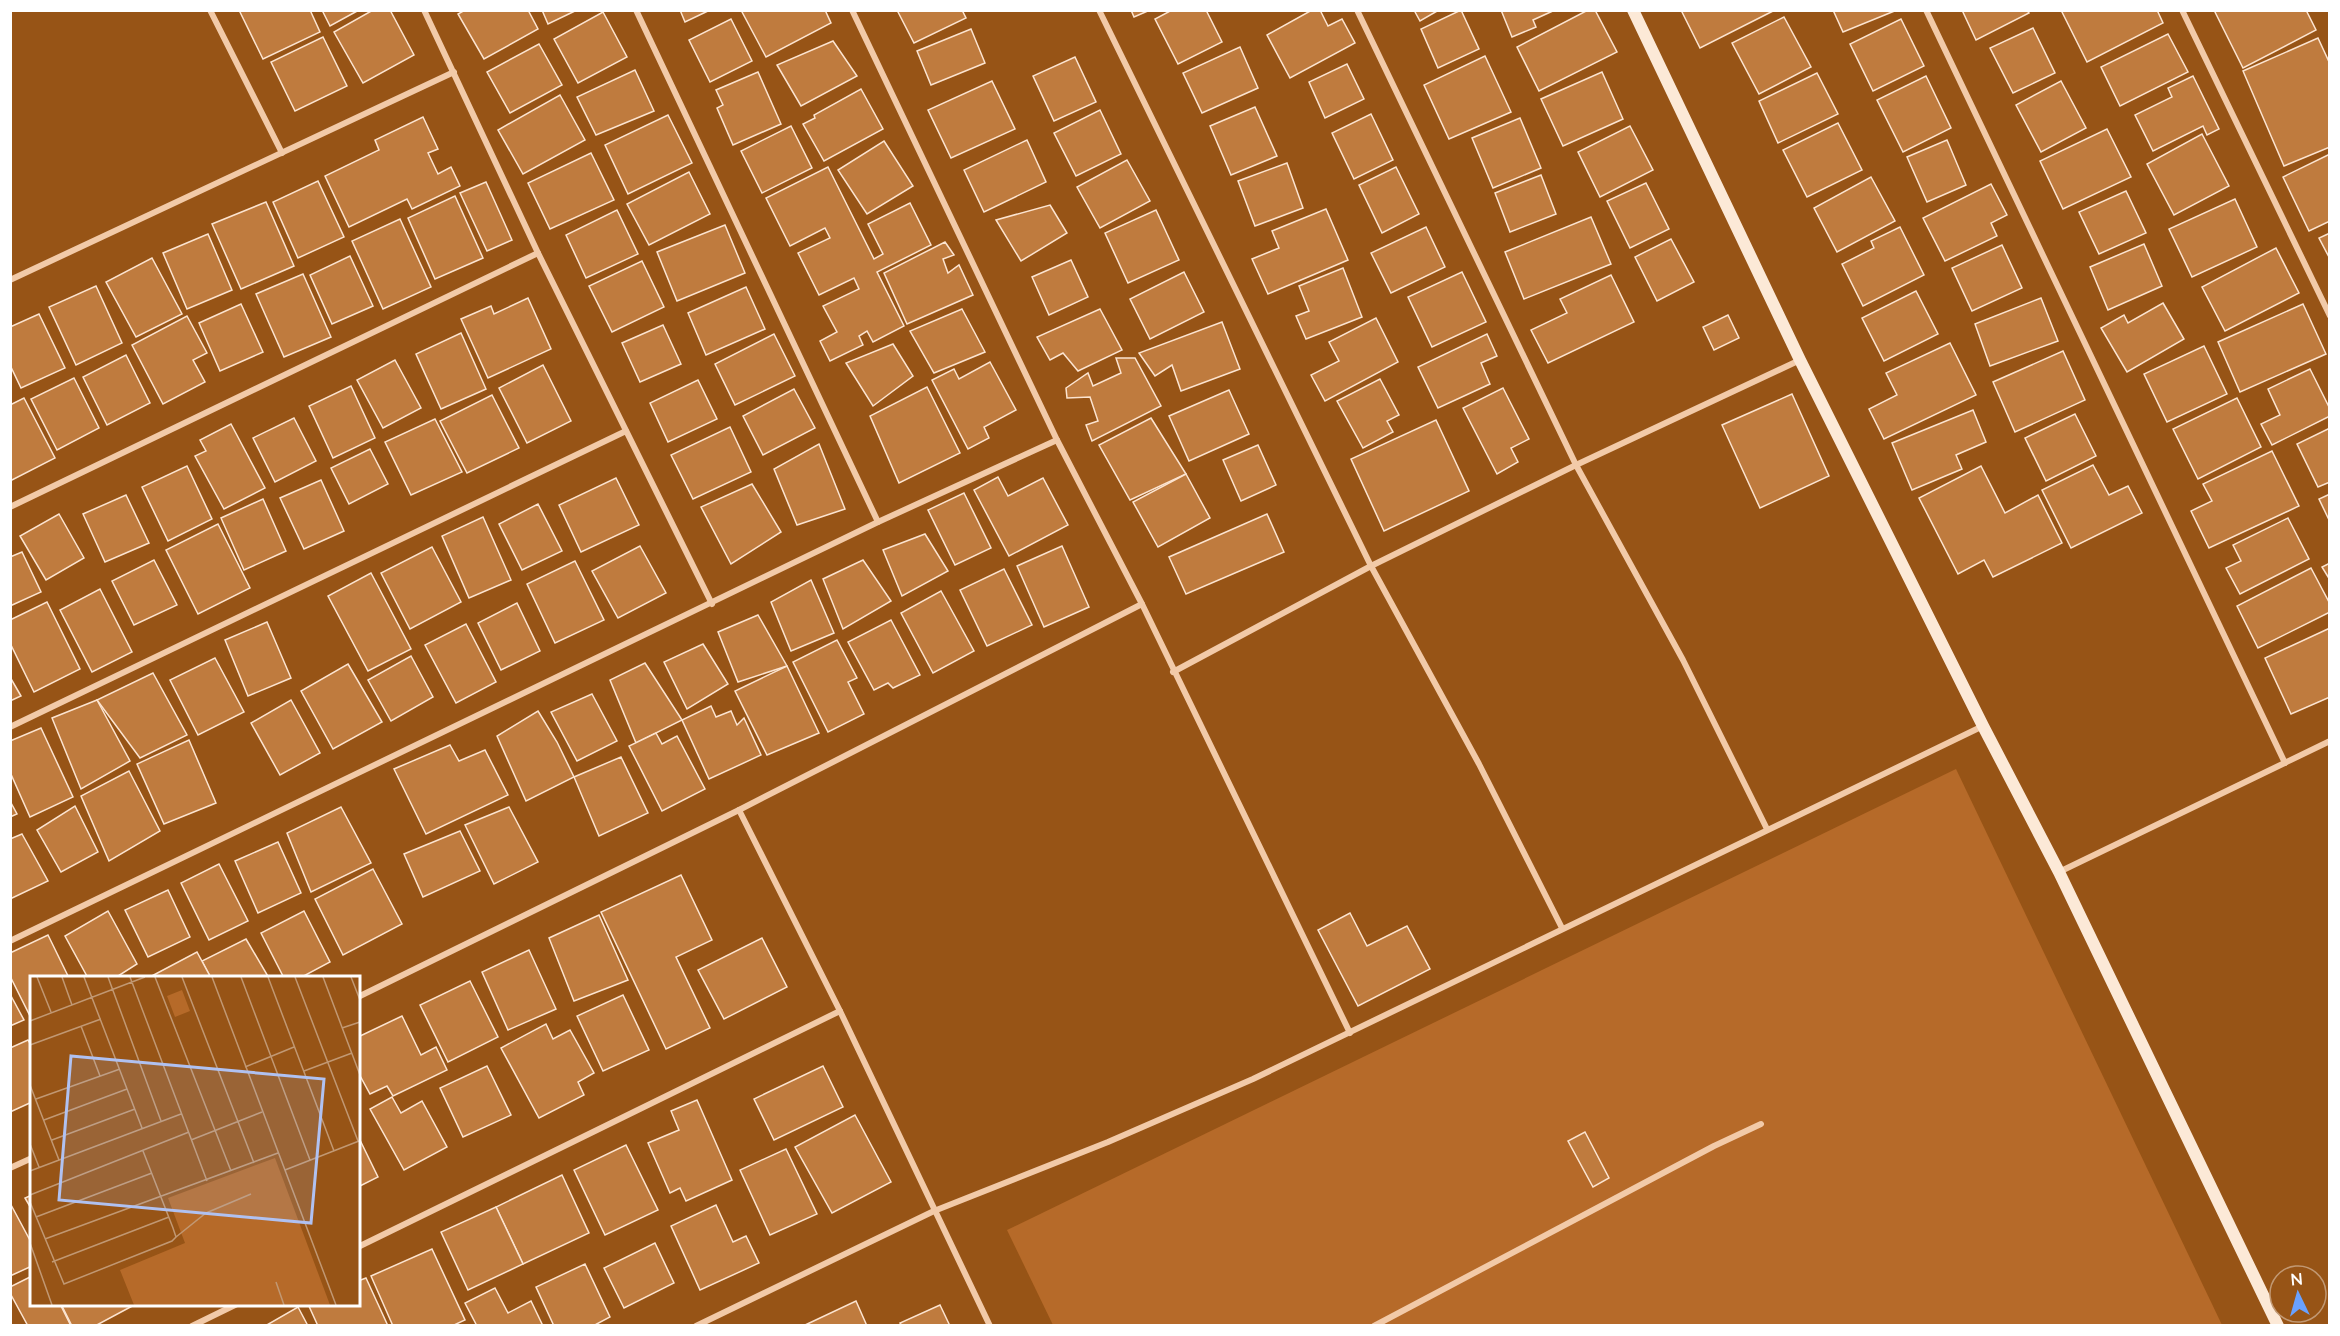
<svg xmlns="http://www.w3.org/2000/svg" width="2340" height="1336" viewBox="0 0 2340 1336" font-family="Lato,sans-serif">
<style>
.green{fill:#b66a29}
.building{fill:#bf7b3e;stroke:#fce4d0;stroke-width:1.5}
.lines{fill:none;stroke-linecap:round;stroke-linejoin:round}
.street{stroke:#f2caa8;stroke-width:6}
.secondary{stroke:#fce9d7;stroke-width:12}
.inset-road{fill:none;stroke:#c19873;stroke-width:1.5}
.view{fill:#b0c1f1;fill-opacity:0.15;stroke:#b0c1f1;stroke-width:3}
.inset-edge{fill:none;stroke:#fff;stroke-width:3}
</style>
<rect width="100%" height="100%" fill="#975416"/>
<polygon class="green" points="1956,769 2222,1325 1053,1325 1007,1230"/>
<g class="building">
<polygon points="239,10 310,10 320,32 263,59"/>
<polygon points="322,10 359,10 330,26"/>
<polygon points="373,10 390,10 414,55 363,83 334,32"/>
<polygon points="465,10 528,10 538,29 484,59 458,14"/>
<polygon points="542,10 577,10 548,24"/>
<polygon points="680,10 710,10 685,22"/>
<polygon points="741,10 825,10 831,23 766,57"/>
<polygon points="897,10 962,10 966,18 914,43"/>
<polygon points="1131,10 1150,10 1134,17"/>
<polygon points="1172,10 1206,10 1222,42 1178,64 1155,19"/>
<polygon points="1312,10 1320,10 1328,26 1342,19 1355,43 1290,78 1267,35"/>
<polygon points="1414,10 1439,10 1420,21"/>
<polygon points="1461,10 1479,49 1438,68 1421,29"/>
<polygon points="1501,10 1555,10 1533,20 1536,27 1512,37"/>
<polygon points="1588,10 1595,10 1617,52 1539,91 1517,47"/>
<polygon points="1681,10 1775,10 1700,48"/>
<polygon points="1833,10 1897,10 1843,32"/>
<polygon points="1962,10 2027,10 2029,13 1976,40"/>
<polygon points="2061,10 2157,10 2163,23 2087,62"/>
<polygon points="2218,10 2306,10 2316,30 2243,68 2215,12"/>
<polygon points="603,12 627,57 578,83 554,39"/>
<polygon points="1784,17 1811,67 1759,94 1732,43"/>
<polygon points="731,19 752,61 710,82 689,40"/>
<polygon points="1901,19 1924,66 1873,91 1850,44"/>
<polygon points="2033,28 2055,73 2013,93 1990,48"/>
<polygon points="971,29 985,63 931,85 917,51"/>
<polygon points="2168,34 2188,72 2120,106 2101,67"/>
<polygon points="323,37 347,86 295,111 271,62"/>
<polygon points="2318,38 2330,64 2330,147 2284,166 2243,71"/>
<polygon points="833,41 857,76 801,106 777,65"/>
<polygon points="539,44 562,85 510,113 487,72"/>
<polygon points="1240,47 1258,88 1202,113 1183,73"/>
<polygon points="1485,56 1511,112 1449,139 1424,85"/>
<polygon points="1075,57 1096,102 1054,121 1033,76"/>
<polygon points="1347,64 1364,99 1325,118 1309,82"/>
<polygon points="635,70 654,111 596,135 577,97"/>
<polygon points="758,72 781,124 733,145 717,108 723,105 716,90"/>
<polygon points="1602,72 1623,119 1563,146 1541,99"/>
<polygon points="1817,73 1838,114 1778,143 1759,101"/>
<polygon points="1926,76 1951,128 1903,152 1877,100"/>
<polygon points="2193,76 2219,129 2207,135 2203,126 2153,151 2135,115 2172,97 2168,88"/>
<polygon points="992,81 1015,129 951,158 928,110"/>
<polygon points="2061,81 2086,128 2041,152 2016,105"/>
<polygon points="861,89 883,129 824,161 803,124 815,118 814,115"/>
<polygon points="560,95 585,140 523,174 498,130"/>
<polygon points="1255,107 1277,156 1231,175 1210,126"/>
<polygon points="1100,110 1121,154 1076,176 1054,133"/>
<polygon points="1371,114 1393,160 1354,179 1332,133"/>
<polygon points="668,115 692,163 628,194 605,145"/>
<polygon points="423,117 438,149 428,153 438,174 451,167 460,186 412,209 407,199 349,227 325,176 379,150 375,140"/>
<polygon points="1520,118 1541,168 1493,188 1472,138"/>
<polygon points="1838,123 1862,170 1807,197 1783,150"/>
<polygon points="791,126 812,168 762,193 741,151"/>
<polygon points="1630,126 1653,170 1600,197 1578,152"/>
<polygon points="2107,129 2131,177 2063,209 2040,161"/>
<polygon points="2202,134 2229,186 2174,215 2147,164"/>
<polygon points="1027,140 1046,182 984,212 964,170"/>
<polygon points="1947,140 1966,185 1927,202 1907,157"/>
<polygon points="884,141 913,186 867,214 838,170"/>
<polygon points="591,153 614,200 550,229 528,183"/>
<polygon points="2330,154 2330,221 2309,231 2283,177"/>
<polygon points="1127,160 1150,201 1100,228 1077,187"/>
<polygon points="1287,163 1303,208 1255,226 1238,181"/>
<polygon points="828,167 874,259 883,254 868,224 910,203 931,245 877,272 904,326 873,342 867,331 859,336 863,345 830,361 820,341 837,332 823,306 859,289 854,278 819,295 798,253 830,238 825,228 790,246 766,198"/>
<polygon points="1396,167 1419,214 1382,233 1359,185"/>
<polygon points="689,172 710,214 649,245 627,204"/>
<polygon points="1541,175 1556,214 1510,232 1495,193"/>
<polygon points="1871,177 1895,221 1837,252 1814,208"/>
<polygon points="318,181 344,237 298,258 273,202"/>
<polygon points="486,182 512,240 487,251 460,193"/>
<polygon points="1646,183 1669,229 1630,248 1607,201"/>
<polygon points="1991,184 2007,215 1991,223 1997,236 1945,261 1923,218"/>
<polygon points="2126,191 2146,233 2099,254 2079,212"/>
<polygon points="455,196 483,258 435,279 408,218"/>
<polygon points="2235,199 2257,247 2192,277 2169,229"/>
<polygon points="266,202 294,266 241,289 212,224"/>
<polygon points="1050,205 1067,233 1021,261 996,220"/>
<polygon points="1326,209 1348,260 1268,294 1252,259 1279,248 1272,231"/>
<polygon points="617,210 638,254 586,278 566,235"/>
<polygon points="1156,210 1179,260 1128,283 1105,233"/>
<polygon points="1591,217 1611,264 1524,299 1505,252"/>
<polygon points="400,219 431,287 383,309 352,241"/>
<polygon points="725,225 745,273 677,301 657,252"/>
<polygon points="1426,227 1445,267 1391,293 1371,253"/>
<polygon points="1900,227 1924,275 1863,306 1842,264 1874,248 1871,241"/>
<polygon points="2330,233 2330,259 2319,238"/>
<polygon points="208,234 232,290 187,309 163,253"/>
<polygon points="1671,239 1694,282 1657,301 1635,257"/>
<polygon points="945,242 954,255 943,259 948,273 959,265 973,295 907,324 884,273"/>
<polygon points="2144,244 2162,286 2108,310 2090,267"/>
<polygon points="2002,245 2022,288 1972,311 1952,268"/>
<polygon points="2276,248 2299,293 2225,331 2202,287"/>
<polygon points="350,256 373,306 332,324 310,275"/>
<polygon points="152,258 182,314 136,337 106,282"/>
<polygon points="1071,260 1088,297 1049,315 1032,277"/>
<polygon points="642,261 664,307 612,332 589,286"/>
<polygon points="1343,268 1362,317 1306,339 1296,316 1309,311 1299,286"/>
<polygon points="1184,272 1204,312 1150,339 1130,299"/>
<polygon points="1462,272 1486,322 1432,347 1408,297"/>
<polygon points="303,274 331,337 284,357 256,294"/>
<polygon points="1611,275 1634,322 1548,363 1531,330 1567,313 1560,299"/>
<polygon points="96,286 122,343 76,365 49,307"/>
<polygon points="746,287 765,329 706,355 688,313"/>
<polygon points="1916,291 1938,334 1884,361 1862,318"/>
<polygon points="528,298 551,349 488,378 461,319 491,306 494,314"/>
<polygon points="2041,298 2058,341 1990,366 1975,324"/>
<polygon points="2163,303 2184,339 2127,372 2101,328 2124,315 2128,323"/>
<polygon points="241,304 263,352 220,371 199,323"/>
<polygon points="2303,304 2326,354 2240,392 2218,342"/>
<polygon points="962,309 985,352 934,373 910,331"/>
<polygon points="1100,309 1122,350 1078,371 1063,353 1050,360 1037,337"/>
<polygon points="39,314 65,368 21,388 10,365 10,327"/>
<polygon points="1728,315 1739,338 1714,350 1703,327"/>
<polygon points="187,316 207,353 193,360 205,382 163,404 132,345"/>
<polygon points="1376,318 1398,362 1325,401 1311,375 1339,361 1329,342"/>
<polygon points="1222,322 1240,369 1181,391 1172,365 1155,376 1139,353"/>
<polygon points="663,325 681,364 640,382 622,343"/>
<polygon points="461,333 486,389 441,409 416,354"/>
<polygon points="774,334 795,376 735,405 715,364"/>
<polygon points="1487,334 1497,356 1481,363 1490,384 1438,408 1418,367"/>
<polygon points="1950,343 1976,395 1884,439 1869,409 1897,395 1886,373"/>
<polygon points="893,344 913,376 873,406 846,363"/>
<polygon points="2204,346 2227,394 2167,422 2144,374"/>
<polygon points="2063,351 2085,400 2015,432 1993,382"/>
<polygon points="126,355 150,403 107,425 83,377"/>
<polygon points="1116,358 1135,358 1161,406 1092,441 1086,425 1098,421 1090,397 1067,398 1066,388 1088,373 1093,386 1121,373"/>
<polygon points="395,360 421,408 383,428 357,380"/>
<polygon points="990,362 1016,410 984,427 989,438 968,449 932,380 954,369 959,379"/>
<polygon points="543,365 571,421 527,443 499,388"/>
<polygon points="2310,369 2330,409 2330,416 2272,445 2261,424 2280,415 2268,389"/>
<polygon points="74,378 99,428 57,450 31,399"/>
<polygon points="1380,379 1399,415 1387,421 1393,432 1363,448 1337,401"/>
<polygon points="698,380 717,419 668,442 650,403"/>
<polygon points="351,386 375,438 333,458 309,406"/>
<polygon points="927,387 960,453 899,483 870,416"/>
<polygon points="1503,388 1529,439 1511,448 1518,462 1497,474 1463,408"/>
<polygon points="794,389 815,428 763,455 743,416"/>
<polygon points="1229,390 1249,434 1189,461 1169,416"/>
<polygon points="1792,394 1829,476 1760,508 1722,425"/>
<polygon points="492,395 519,448 467,473 440,421"/>
<polygon points="24,398 55,458 10,481 10,405"/>
<polygon points="2237,398 2261,447 2198,479 2173,429"/>
<polygon points="1973,410 1986,442 1956,455 1962,469 1912,490 1892,443"/>
<polygon points="2075,414 2096,456 2046,481 2025,438"/>
<polygon points="294,418 316,461 275,482 253,438"/>
<polygon points="1151,418 1186,474 1130,500 1099,445"/>
<polygon points="435,419 462,472 411,495 385,442"/>
<polygon points="1436,420 1469,491 1384,531 1351,459"/>
<polygon points="231,424 265,488 224,509 195,456 206,451 200,440"/>
<polygon points="730,427 751,472 693,499 671,455"/>
<polygon points="2330,428 2330,482 2318,487 2297,444"/>
<polygon points="819,444 845,509 797,525 774,469"/>
<polygon points="1258,445 1276,485 1241,501 1223,460"/>
<polygon points="370,449 388,484 349,504 331,468"/>
<polygon points="2272,451 2299,506 2209,548 2191,511 2212,501 2203,484"/>
<polygon points="2093,465 2109,495 2128,486 2142,513 2071,548 2042,490"/>
<polygon points="187,466 212,519 168,541 142,487"/>
<polygon points="1981,466 2005,513 2038,495 2062,543 1993,577 1984,560 1958,574 1919,498"/>
<polygon points="1186,474 1210,518 1158,547 1133,502"/>
<polygon points="998,477 1008,496 1043,478 1068,525 1009,556 974,490"/>
<polygon points="616,478 639,525 581,552 559,505"/>
<polygon points="321,480 344,531 304,549 280,498"/>
<polygon points="752,484 781,532 731,564 701,507"/>
<polygon points="964,493 991,548 955,565 928,510"/>
<polygon points="2330,494 2330,522 2319,499"/>
<polygon points="126,495 149,543 105,562 83,514"/>
<polygon points="263,499 286,551 244,570 221,518"/>
<polygon points="538,504 562,551 522,570 499,524"/>
<polygon points="59,514 84,558 46,580 20,536"/>
<polygon points="1267,514 1284,552 1186,594 1169,557"/>
<polygon points="483,517 511,580 469,598 442,536"/>
<polygon points="2288,518 2309,559 2240,594 2226,568 2241,561 2233,545"/>
<polygon points="218,524 250,588 198,614 166,550"/>
<polygon points="925,534 948,571 902,596 883,550"/>
<polygon points="640,546 666,593 618,618 592,571"/>
<polygon points="1062,546 1089,607 1044,627 1017,566"/>
<polygon points="432,547 461,602 410,629 381,573"/>
<polygon points="22,552 41,592 10,606 10,557"/>
<polygon points="154,560 177,605 134,625 112,581"/>
<polygon points="863,560 891,601 843,629 823,579"/>
<polygon points="575,561 604,620 555,643 527,584"/>
<polygon points="2330,563 2330,580 2322,567"/>
<polygon points="2311,568 2330,604 2330,612 2258,648 2237,606"/>
<polygon points="1004,569 1032,625 987,646 960,590"/>
<polygon points="371,573 411,649 368,671 328,596"/>
<polygon points="811,580 834,633 791,651 771,602"/>
<polygon points="100,589 132,652 92,672 60,610"/>
<polygon points="941,591 974,651 933,673 901,613"/>
<polygon points="47,602 80,669 34,692 10,643 10,620"/>
<polygon points="517,603 540,651 501,670 478,623"/>
<polygon points="758,615 787,666 738,682 718,632"/>
<polygon points="891,620 920,675 893,688 888,683 874,690 848,642"/>
<polygon points="267,622 291,678 248,696 225,640"/>
<polygon points="466,624 496,682 456,703 425,645"/>
<polygon points="2330,628 2330,697 2291,714 2265,658"/>
<polygon points="837,640 857,678 848,682 864,714 828,732 793,662"/>
<polygon points="703,644 728,684 687,709 664,662"/>
<polygon points="411,656 433,697 391,721 368,680"/>
<polygon points="215,658 244,712 198,735 170,680"/>
<polygon points="645,663 682,720 636,743 610,680"/>
<polygon points="348,664 382,722 333,749 301,691"/>
<polygon points="787,666 819,733 767,755 735,691"/>
<polygon points="153,673 187,735 140,758 97,700"/>
<polygon points="10,677 21,696 10,701"/>
<polygon points="592,694 617,741 577,761 551,712"/>
<polygon points="97,700 130,761 81,789 52,718"/>
<polygon points="291,700 320,753 280,775 251,723"/>
<polygon points="711,706 716,717 731,711 737,725 744,718 761,755 709,779 682,720"/>
<polygon points="538,711 557,742 574,777 526,801 497,736"/>
<polygon points="41,728 73,797 30,817 10,772 10,741"/>
<polygon points="656,733 662,744 677,736 705,789 662,811 629,746"/>
<polygon points="189,740 216,803 164,824 137,764"/>
<polygon points="450,745 459,761 485,750 508,795 426,834 394,769"/>
<polygon points="621,757 648,813 599,836 574,777"/>
<polygon points="129,771 160,831 109,861 81,796"/>
<polygon points="10,801 17,814 10,817"/>
<polygon points="75,806 98,852 61,872 37,830"/>
<polygon points="341,807 371,863 311,892 287,833"/>
<polygon points="509,807 538,862 494,884 465,825"/>
<polygon points="460,831 480,871 423,897 404,854"/>
<polygon points="22,834 48,881 10,899 10,839"/>
<polygon points="278,842 301,893 258,913 235,861"/>
<polygon points="219,864 248,921 209,940 181,883"/>
<polygon points="373,869 402,924 343,955 315,899"/>
<polygon points="681,875 712,940 676,957 710,1028 666,1049 601,912"/>
<polygon points="168,890 190,937 148,957 125,910"/>
<polygon points="108,911 137,964 115,978 88,978 65,936"/>
<polygon points="304,911 330,962 300,978 284,978 261,933"/>
<polygon points="1350,913 1367,946 1407,926 1430,969 1358,1006 1318,930"/>
<polygon points="599,915 628,980 574,1001 549,938"/>
<polygon points="48,935 69,978 32,978 32,1020 10,976 10,953"/>
<polygon points="762,938 787,987 724,1019 698,970"/>
<polygon points="246,939 269,978 211,978 202,961"/>
<polygon points="529,950 556,1009 508,1030 482,972"/>
<polygon points="197,952 211,978 148,978"/>
<polygon points="470,981 498,1037 448,1062 420,1005"/>
<polygon points="10,994 24,1020 10,1026"/>
<polygon points="623,995 649,1050 603,1071 577,1016"/>
<polygon points="402,1016 421,1055 436,1047 447,1070 393,1096 387,1086 370,1094 358,1072 358,1037"/>
<polygon points="546,1024 553,1039 570,1030 594,1073 578,1082 584,1095 539,1118 501,1048"/>
<polygon points="28,1040 32,1047 32,1102 10,1112 10,1048"/>
<polygon points="487,1066 511,1115 463,1137 440,1088"/>
<polygon points="823,1066 843,1107 774,1140 754,1099"/>
<polygon points="392,1097 401,1113 422,1101 447,1147 404,1170 370,1109"/>
<polygon points="697,1100 732,1180 686,1201 680,1188 670,1193 648,1143 679,1130 671,1111"/>
<polygon points="855,1115 891,1182 832,1213 795,1147"/>
<polygon points="1585,1132 1609,1178 1593,1187 1568,1141"/>
<polygon points="358,1136 378,1177 358,1187"/>
<polygon points="626,1145 658,1210 605,1235 574,1170"/>
<polygon points="786,1149 817,1214 770,1235 740,1170"/>
<polygon points="562,1175 589,1233 523,1264 496,1207"/>
<polygon points="32,1195 32,1210 25,1198"/>
<polygon points="10,1203 32,1244 32,1266 10,1276"/>
<polygon points="716,1205 733,1242 746,1236 759,1263 700,1290 671,1226"/>
<polygon points="496,1207 523,1264 468,1290 441,1232"/>
<polygon points="655,1243 674,1283 624,1308 604,1268"/>
<polygon points="432,1249 465,1320 452,1326 393,1326 371,1276"/>
<polygon points="585,1264 610,1317 593,1326 554,1326 536,1287"/>
<polygon points="32,1276 32,1304 60,1304 71,1326 28,1326 10,1293 10,1287"/>
<polygon points="366,1278 388,1326 318,1326 308,1304 358,1304 358,1281"/>
<polygon points="495,1288 508,1313 531,1301 543,1326 477,1326 465,1303"/>
<polygon points="856,1301 867,1326 803,1326"/>
<polygon points="61,1304 136,1304 95,1326 72,1326"/>
<polygon points="940,1305 950,1326 902,1326 900,1323"/>
<polygon points="298,1307 308,1326 265,1326"/>
</g>
<g class="lines">
<g class="street">
<polyline points="210,10 282,153"/>
<polyline points="424,10 538,253 712,604"/>
<polyline points="636,10 878,522"/>
<polyline points="852,10 1057,440 1142,604 1350,1033"/>
<polyline points="1099,10 1371,566 1479,764 1562,928"/>
<polyline points="1357,10 1576,465 1683,660 1767,829"/>
<polyline points="1926,10 2285,763"/>
<polyline points="2182,10 2330,316"/>
<polyline points="10,280 454,72"/>
<polyline points="10,507 538,253"/>
<polyline points="1173,672 1371,566 1576,465 1800,360"/>
<polyline points="10,727 626,431"/>
<polyline points="739,810 840,1011 990,1326"/>
<polyline points="2059,872 2330,741"/>
<polyline points="10,941 878,522 1057,440"/>
<polyline points="358,997 739,810 1142,604"/>
<polyline points="10,1168 32,1158"/>
<polyline points="358,1247 840,1011"/>
<polyline points="192,1326 237,1304"/>
<polyline points="696,1326 934,1211 1108,1142 1253,1079 1983,726"/>
<polyline points="1374,1326 1714,1146 1761,1124"/>
</g>
<polyline class="secondary" points="1633,10 1800,360 1983,726 2059,872 2278,1326"/>
</g>
<g transform="translate(30 976)">
<rect width="330" height="330" fill="#975416"/>
<path d="M152,14L160,35L145,41L137,20ZM245,182L300,329H104L90,294L155,267L138,222Z" fill="#b66a29"/>
<path class="inset-road" d="M7,1L21,36M32,1L42,29M54,1L112,152M78,1L131,145M100,1L177,205M125,1L201,195M152,1L224,187M182,1L306,329M211,1L280,184M238,1L304,175M265,1L328,165M293,1L330,99M321,1L330,24M0,45L115,1M51,50L70,100M312,52L330,46M0,69L71,43M215,91L264,71M274,95L322,77M0,109L29,184M6,123L90,93M14,144L97,113M22,164L105,133M161,164L232,136M0,168L9,191M255,194L329,165M0,195L151,138M0,219L159,156M0,226L34,308L142,265L146,261L143,252L113,175M6,241L122,197M146,261L176,237L221,218M15,263L248,177M0,267L22,329M22,286L139,241M246,306L254,329"/>
<path class="view" d="M41,80L294,103L281,247L29,224Z"/>
<rect width="330" height="330" class="inset-edge"/>
</g>
<rect width="2340" height="1336" fill="none" stroke="#ffffff" stroke-width="24"/>
<g transform="translate(2298 1294) rotate(355)"><circle r="28" fill="#975416" stroke="#c19873" stroke-width="1.5"/>
<path d="M0-4.5L10 22L0 15L-10 22Z" fill="#69a1ff"/>
<text y="-9" font-size="16" font-weight="bold" text-anchor="middle" fill="#ffffff">N</text>
</g>
</svg>
